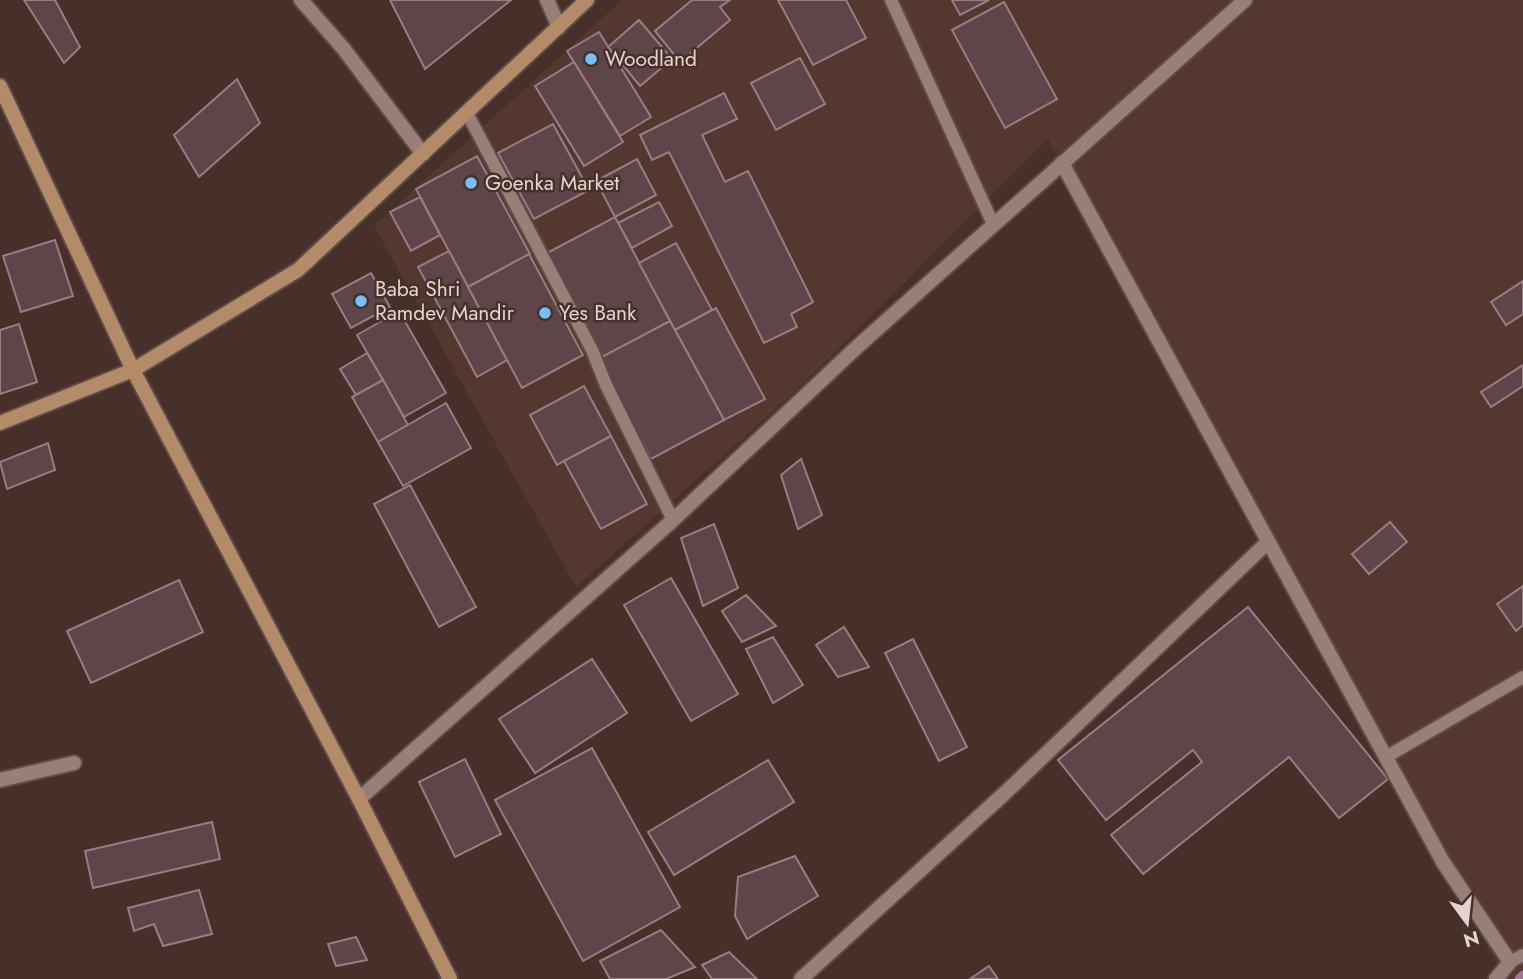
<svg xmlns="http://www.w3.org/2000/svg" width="1523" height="979" viewBox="0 0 1523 979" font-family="Jost,sans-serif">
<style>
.built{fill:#54382f}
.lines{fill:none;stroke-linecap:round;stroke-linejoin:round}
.stream{stroke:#9f7790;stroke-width:9}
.building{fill:#5d4549;stroke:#987d81;stroke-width:2}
.lane-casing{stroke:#5e4d46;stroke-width:16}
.street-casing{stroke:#5e4d46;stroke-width:18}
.secondary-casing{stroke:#5e4d46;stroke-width:18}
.lane{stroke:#987f77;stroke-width:12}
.street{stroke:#987f77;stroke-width:14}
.secondary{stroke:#b38b69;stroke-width:14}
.poi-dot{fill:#77bff7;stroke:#463029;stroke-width:2.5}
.labels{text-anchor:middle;stroke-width:5;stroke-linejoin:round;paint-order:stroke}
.poi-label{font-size:21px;fill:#e2d4cf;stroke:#463029;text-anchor:start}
</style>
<rect width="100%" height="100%" fill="#463029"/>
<polygon class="built" points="622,0 1523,0 1523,979 1505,979 1048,139 800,387 576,587 374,226"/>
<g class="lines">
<polyline class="stream" points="1519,979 1523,975"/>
</g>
<g class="building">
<polygon points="24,0 55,0 80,47 64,63"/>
<polygon points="390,0 511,0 425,69"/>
<polygon points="692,0 730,0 720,7 730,20 680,62 655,31"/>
<polygon points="778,0 846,0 866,38 813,65"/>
<polygon points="952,0 989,0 960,15"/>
<polygon points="1004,2 1057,99 1005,128 952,30"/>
<polygon points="639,20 672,59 640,86 608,47"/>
<polygon points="599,32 651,117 620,136 567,51"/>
<polygon points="800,58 825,104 776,130 751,83"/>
<polygon points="574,62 623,142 584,166 535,86"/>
<polygon points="237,79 260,123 199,177 174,135"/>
<polygon points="724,93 737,119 702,135 725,182 748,171 813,302 791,314 797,327 764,343 669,152 652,160 640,135"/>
<polygon points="553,124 589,190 534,219 498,153"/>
<polygon points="477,156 530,254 468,287 416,189"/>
<polygon points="637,159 656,195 615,217 596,181"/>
<polygon points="420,197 440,235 411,251 390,212"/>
<polygon points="659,202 672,226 632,248 618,223"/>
<polygon points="615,217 670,321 603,357 547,253"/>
<polygon points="55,240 73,296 21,312 3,256"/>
<polygon points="676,243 712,310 675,330 639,263"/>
<polygon points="449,251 507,360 477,377 418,267"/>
<polygon points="529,254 583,355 522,388 468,287"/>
<polygon points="371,273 390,307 351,328 332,294"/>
<polygon points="1523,281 1523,314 1506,325 1491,302"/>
<polygon points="716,308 765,399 724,420 675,330"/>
<polygon points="399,311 446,393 404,417 357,335"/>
<polygon points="670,321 724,420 651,459 598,359"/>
<polygon points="19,324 37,382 0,394 0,330"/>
<polygon points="367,353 383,380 356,395 340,369"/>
<polygon points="1523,365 1523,386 1491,407 1481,392"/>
<polygon points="383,380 408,425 378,442 352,397"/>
<polygon points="584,386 611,436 557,465 530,415"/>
<polygon points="446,403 471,448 403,486 378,442"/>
<polygon points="611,436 647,504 601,529 564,461"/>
<polygon points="48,443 55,470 7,489 0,462"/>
<polygon points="801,459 822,515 798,529 781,475"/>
<polygon points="410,485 476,607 439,627 374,504"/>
<polygon points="1390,522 1407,542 1369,574 1352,554"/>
<polygon points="714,524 738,588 703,606 681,538"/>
<polygon points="671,578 738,694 691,721 624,605"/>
<polygon points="179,580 203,632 91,683 67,631"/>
<polygon points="1523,586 1523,625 1516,631 1497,604"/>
<polygon points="746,595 776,626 742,642 722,611"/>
<polygon points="1248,607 1388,779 1339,818 1289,757 1143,874 1111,835 1202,762 1193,750 1106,820 1058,760"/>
<polygon points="844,627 869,667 838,677 816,645"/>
<polygon points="773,637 803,685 773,703 746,649"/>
<polygon points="913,639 967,747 939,761 885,653"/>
<polygon points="592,659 627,713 535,773 499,719"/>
<polygon points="592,748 680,907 583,961 495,800"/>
<polygon points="465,759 501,834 455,857 419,782"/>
<polygon points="768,760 794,802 674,875 648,832"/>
<polygon points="212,822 220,859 93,888 85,851"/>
<polygon points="795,856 818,896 747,939 735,916 738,877"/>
<polygon points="199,890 212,934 163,946 154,924 134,931 128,908"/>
<polygon points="661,930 695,967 666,979 610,979 600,961"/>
<polygon points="356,937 367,960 336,966 328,944"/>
<polygon points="729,952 757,979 712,979 702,965"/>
<polygon points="989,966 998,979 970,979"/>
</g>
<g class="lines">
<g class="lane-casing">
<g id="lane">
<polyline points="891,0 993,224"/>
<polyline points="467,113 592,350 606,385 673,520"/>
<polyline points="1386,757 1523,677"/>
<polyline points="1510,962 1523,955"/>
</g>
</g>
<g class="street-casing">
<g id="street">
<polyline points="301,0 343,48 423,154"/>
<polyline points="547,0 559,27"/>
<polyline points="1062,163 1443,862 1510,962 1496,979"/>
<polyline points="0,780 74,763"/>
<polyline points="359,799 673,520 857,347 1245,0"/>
<polyline points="801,979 1005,793 1268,542"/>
</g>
</g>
<g class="secondary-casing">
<g id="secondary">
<polyline points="0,86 133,370 359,799 450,979"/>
<polyline points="0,423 133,370 298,270 587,0"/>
</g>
</g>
<use href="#lane" class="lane"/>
<use href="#street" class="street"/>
<use href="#secondary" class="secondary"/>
</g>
<g class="poi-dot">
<circle cx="591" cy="59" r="7"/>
<circle cx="471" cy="183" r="7"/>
<circle cx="361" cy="301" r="7"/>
<circle cx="545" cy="313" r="7"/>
</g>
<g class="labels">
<g class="poi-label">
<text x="605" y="66">Woodland</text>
<text x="485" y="190">Goenka Market</text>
<text x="375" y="296">Baba Shri<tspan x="375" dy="24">Ramdev Mandir</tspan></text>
<text x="559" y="320">Yes Bank</text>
</g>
</g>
<g transform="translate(1467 923) rotate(165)" stroke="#463029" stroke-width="5" paint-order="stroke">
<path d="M0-5L12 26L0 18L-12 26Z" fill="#e2d4cf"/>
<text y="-10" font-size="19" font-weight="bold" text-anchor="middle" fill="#e2d4cf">N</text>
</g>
</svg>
